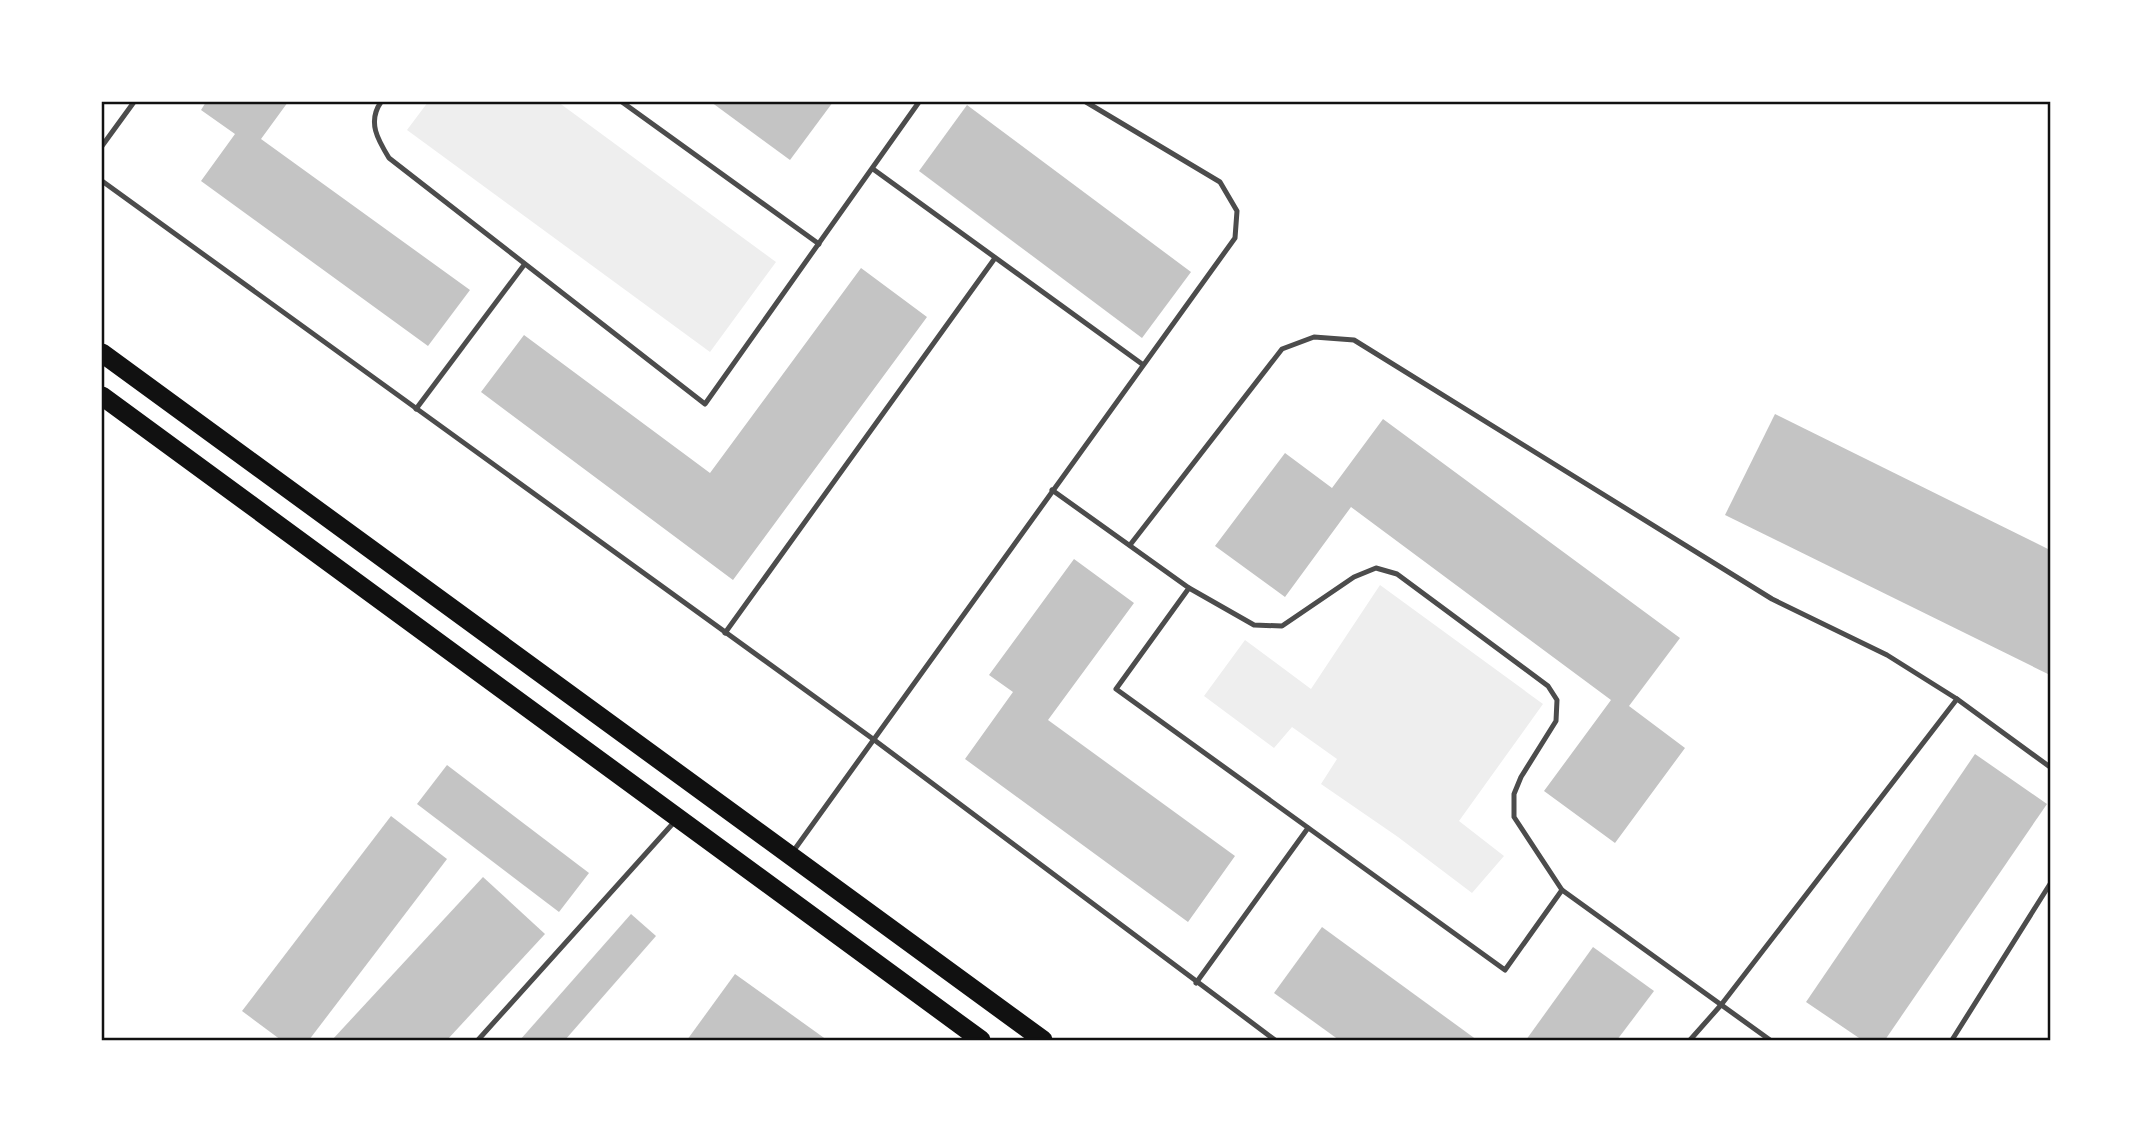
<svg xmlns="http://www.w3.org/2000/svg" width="2152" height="1142" viewBox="0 0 2152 1142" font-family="'Alegreya Sans',sans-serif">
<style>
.green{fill:#eee}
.building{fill:#c4c4c4}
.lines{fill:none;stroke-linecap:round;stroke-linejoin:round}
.service{stroke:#4c4c4c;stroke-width:5}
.trunk{stroke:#111;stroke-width:19}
.neatline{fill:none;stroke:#111;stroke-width:2.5}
</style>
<rect width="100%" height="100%" fill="#fff"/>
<g class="green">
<polygon points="428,102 558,102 776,262 710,352 407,130"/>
<polygon points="1380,585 1543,704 1459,821 1504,856 1472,893 1398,837 1321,784 1337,759 1292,727 1274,748 1204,696 1245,640 1311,689"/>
</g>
<g class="building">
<polygon points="206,102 288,102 261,139 470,290 428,346 201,181 235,134 201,110"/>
<polygon points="711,102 833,102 790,160"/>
<polygon points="967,105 1191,272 1142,338 919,171"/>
<polygon points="861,268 927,317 733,580 481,392 524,335 710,473"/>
<polygon points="1775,414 2050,550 2050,675 1725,515"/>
<polygon points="1383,419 1680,638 1629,706 1685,748 1615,843 1544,791 1611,700 1351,507 1285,597 1215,546 1285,453 1332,488"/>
<polygon points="1074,559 1134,603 1048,720 1235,856 1188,922 965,759 1013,692 989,675"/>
<polygon points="1975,754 2047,804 1885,1040 1862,1040 1806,1002"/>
<polygon points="447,765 589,873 559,912 417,804"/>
<polygon points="391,816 447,859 309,1040 281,1040 242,1011"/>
<polygon points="483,877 545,934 447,1040 332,1040"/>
<polygon points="631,914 656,936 565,1040 520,1040"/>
<polygon points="1322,927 1477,1040 1339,1040 1274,993"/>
<polygon points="1593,947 1654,991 1617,1040 1526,1040"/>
<polygon points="735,974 827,1040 687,1040"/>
</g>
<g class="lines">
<g class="service">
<path d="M381,102C367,122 378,140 389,158L705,404L919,102"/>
<polyline points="622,102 819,244"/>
<polyline points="102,146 134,102"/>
<polyline points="873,169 1142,364"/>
<polyline points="102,181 873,739 1275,1040"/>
<polyline points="416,409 524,265"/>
<polyline points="1052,490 1189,588 1116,689 1505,970 1562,890"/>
<polyline points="1130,545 1282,349 1314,337 1354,340 1772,599 1887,655 1957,699"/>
<polyline points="1189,588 1254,625 1282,626 1354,577 1376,568 1397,574 1548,686 1557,700 1556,721 1521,777 1514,794 1514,817 1562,890 1770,1040"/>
<polyline points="725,633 995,258"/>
<polyline points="792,853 1235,238 1237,211 1220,182 1086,102"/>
<polyline points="1196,983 1308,828"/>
<polyline points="478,1040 676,820"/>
<polyline points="1690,1040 1721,1005 1957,699 2050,767"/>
<polyline points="1952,1040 2050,884"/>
</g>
<g class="trunk">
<polyline points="102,353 1043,1040"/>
<polyline points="102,396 981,1040"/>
</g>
</g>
<rect width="2152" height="1142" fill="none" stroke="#ffffff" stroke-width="206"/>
<rect x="103" y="103" width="1946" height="936" class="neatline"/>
</svg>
